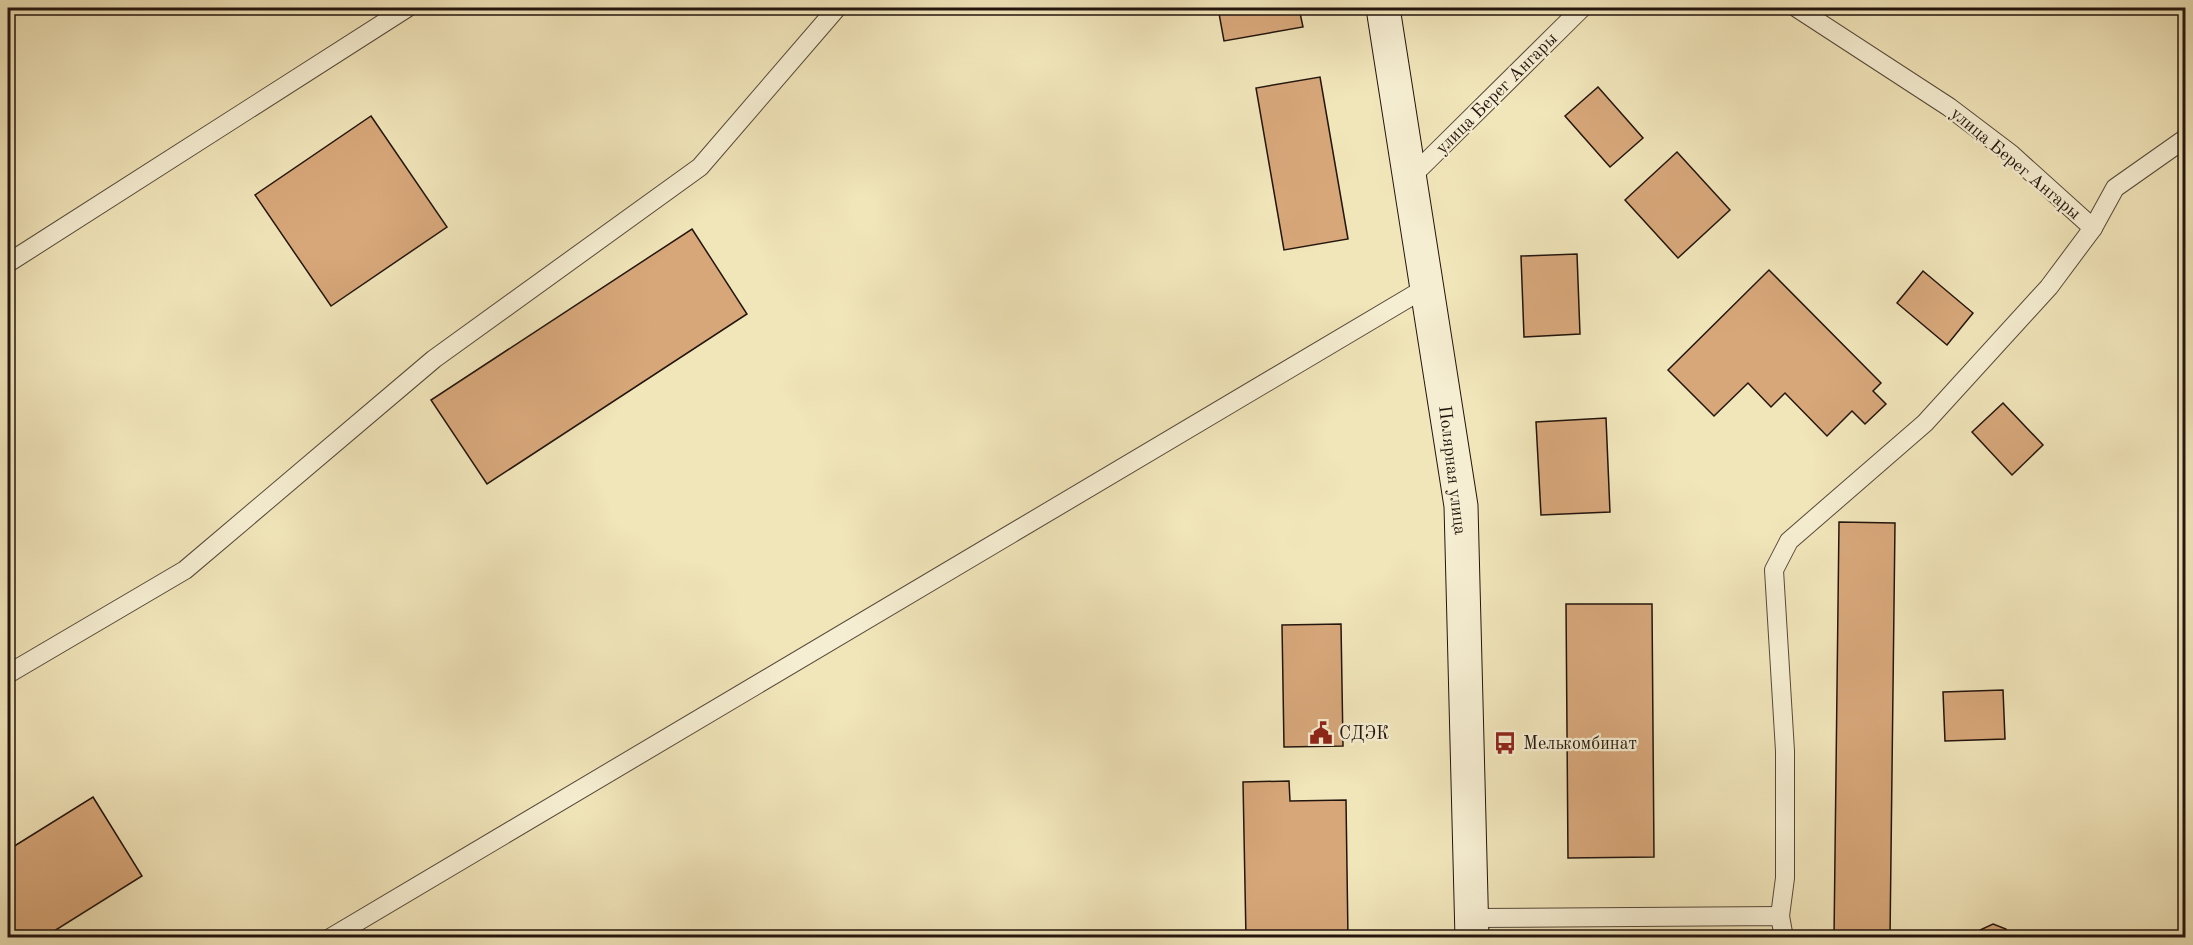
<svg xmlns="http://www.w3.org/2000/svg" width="2193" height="945" viewBox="0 0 2193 945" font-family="'Old Standard TT',serif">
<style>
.building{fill:#d7a77a;stroke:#23150e;stroke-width:1.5}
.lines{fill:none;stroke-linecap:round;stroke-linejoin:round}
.service-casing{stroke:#564939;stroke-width:20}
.secondary-casing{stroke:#23150e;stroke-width:35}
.service{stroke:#f6eed2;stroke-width:18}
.secondary{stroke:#f6eed2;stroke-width:33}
.labels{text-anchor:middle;stroke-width:4.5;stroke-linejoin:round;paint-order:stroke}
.street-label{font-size:18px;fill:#23150e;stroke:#f6eed2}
.poi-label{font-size:18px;fill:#23150e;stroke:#f6eed2;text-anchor:start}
</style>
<rect width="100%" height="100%" fill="#f1e5ba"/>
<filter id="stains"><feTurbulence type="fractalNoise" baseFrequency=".00333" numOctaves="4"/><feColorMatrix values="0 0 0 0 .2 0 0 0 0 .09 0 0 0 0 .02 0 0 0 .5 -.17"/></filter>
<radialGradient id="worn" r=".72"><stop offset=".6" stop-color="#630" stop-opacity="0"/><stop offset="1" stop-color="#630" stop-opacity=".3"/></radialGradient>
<g class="building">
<polygon points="1218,8 1299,8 1303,27 1224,41"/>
<polygon points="1320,77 1348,239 1284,250 1256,88"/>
<polygon points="1598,87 1643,138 1610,167 1565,116"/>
<polygon points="371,116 447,227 331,306 255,195"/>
<polygon points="1677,152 1730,210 1678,258 1625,200"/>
<polygon points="692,229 747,314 487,484 431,400"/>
<polygon points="1577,254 1580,334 1524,337 1521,256"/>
<polygon points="1769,270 1881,383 1873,391 1886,404 1865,424 1852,411 1827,436 1785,393 1771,407 1748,383 1714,416 1668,370"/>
<polygon points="1923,271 1973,313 1947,345 1897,303"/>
<polygon points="2003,403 2043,445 2012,475 1972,432"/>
<polygon points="1606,418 1610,512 1541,515 1536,422"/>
<polygon points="1839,522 1895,523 1890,938 1834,938"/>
<polygon points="1566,604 1652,604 1654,857 1568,858"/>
<polygon points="1341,624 1343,746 1284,747 1282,625"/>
<polygon points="2003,690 2005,739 1945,741 1943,692"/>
<polygon points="1289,781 1290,801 1346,800 1348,938 1246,938 1243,782"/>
<polygon points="93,797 142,876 43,938 8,938 8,850"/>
<polygon points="1993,924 2006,929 2009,938 1977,938 1980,930"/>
</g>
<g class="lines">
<g class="service-casing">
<g id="service">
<polyline points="1797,8 1949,107 2011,154 2093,228 2115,188 2186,138"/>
<polyline points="1410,178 1582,8"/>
<polyline points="8,263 407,8"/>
<polyline points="8,674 185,570 434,359 700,167 837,8"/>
<polyline points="1780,916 1785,878 1785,751 1774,570 1789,541 1925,423 2049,287 2093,228"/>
<polyline points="1472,918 1780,916 1784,938"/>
<polyline points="330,938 1427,287"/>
</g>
</g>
<g class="secondary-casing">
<polyline id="secondary" points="1383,8 1461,506 1472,938"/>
</g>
<use href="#service" class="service"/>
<use href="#secondary" class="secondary"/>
</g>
<defs>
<g id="civic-bare" transform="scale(1.8)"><path d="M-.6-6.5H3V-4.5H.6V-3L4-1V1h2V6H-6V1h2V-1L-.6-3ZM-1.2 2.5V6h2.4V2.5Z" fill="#8f2418" stroke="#f6eed2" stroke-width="2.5" paint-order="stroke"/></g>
<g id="bus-bare" transform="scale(1.8)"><path d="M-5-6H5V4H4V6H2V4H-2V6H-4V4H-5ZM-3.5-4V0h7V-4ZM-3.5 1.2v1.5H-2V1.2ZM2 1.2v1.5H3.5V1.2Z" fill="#8f2418" stroke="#f6eed2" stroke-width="2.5" paint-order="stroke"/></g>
</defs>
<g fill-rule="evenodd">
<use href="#civic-bare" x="1321" y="733"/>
<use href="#bus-bare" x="1505" y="743"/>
</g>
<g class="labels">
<g class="street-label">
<text transform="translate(1496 93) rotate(-45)" y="6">улица Берег Ангары</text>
<text transform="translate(2016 163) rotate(40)" y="6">улица Берег Ангары</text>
<text transform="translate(1453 470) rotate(83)" y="6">Полярная улица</text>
</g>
<g class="poi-label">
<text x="1339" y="739">СДЭК</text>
<text x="1523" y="749">Мелькомбинат</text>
</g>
</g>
<rect width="2193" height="945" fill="none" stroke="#f1e5ba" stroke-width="30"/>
<rect x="9" y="9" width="2175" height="927" fill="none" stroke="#23150e" stroke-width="3"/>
<rect x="15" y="15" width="2163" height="915" fill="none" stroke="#23150e" stroke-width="1.5"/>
<rect width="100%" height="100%" filter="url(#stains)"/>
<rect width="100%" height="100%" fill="url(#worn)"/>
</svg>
